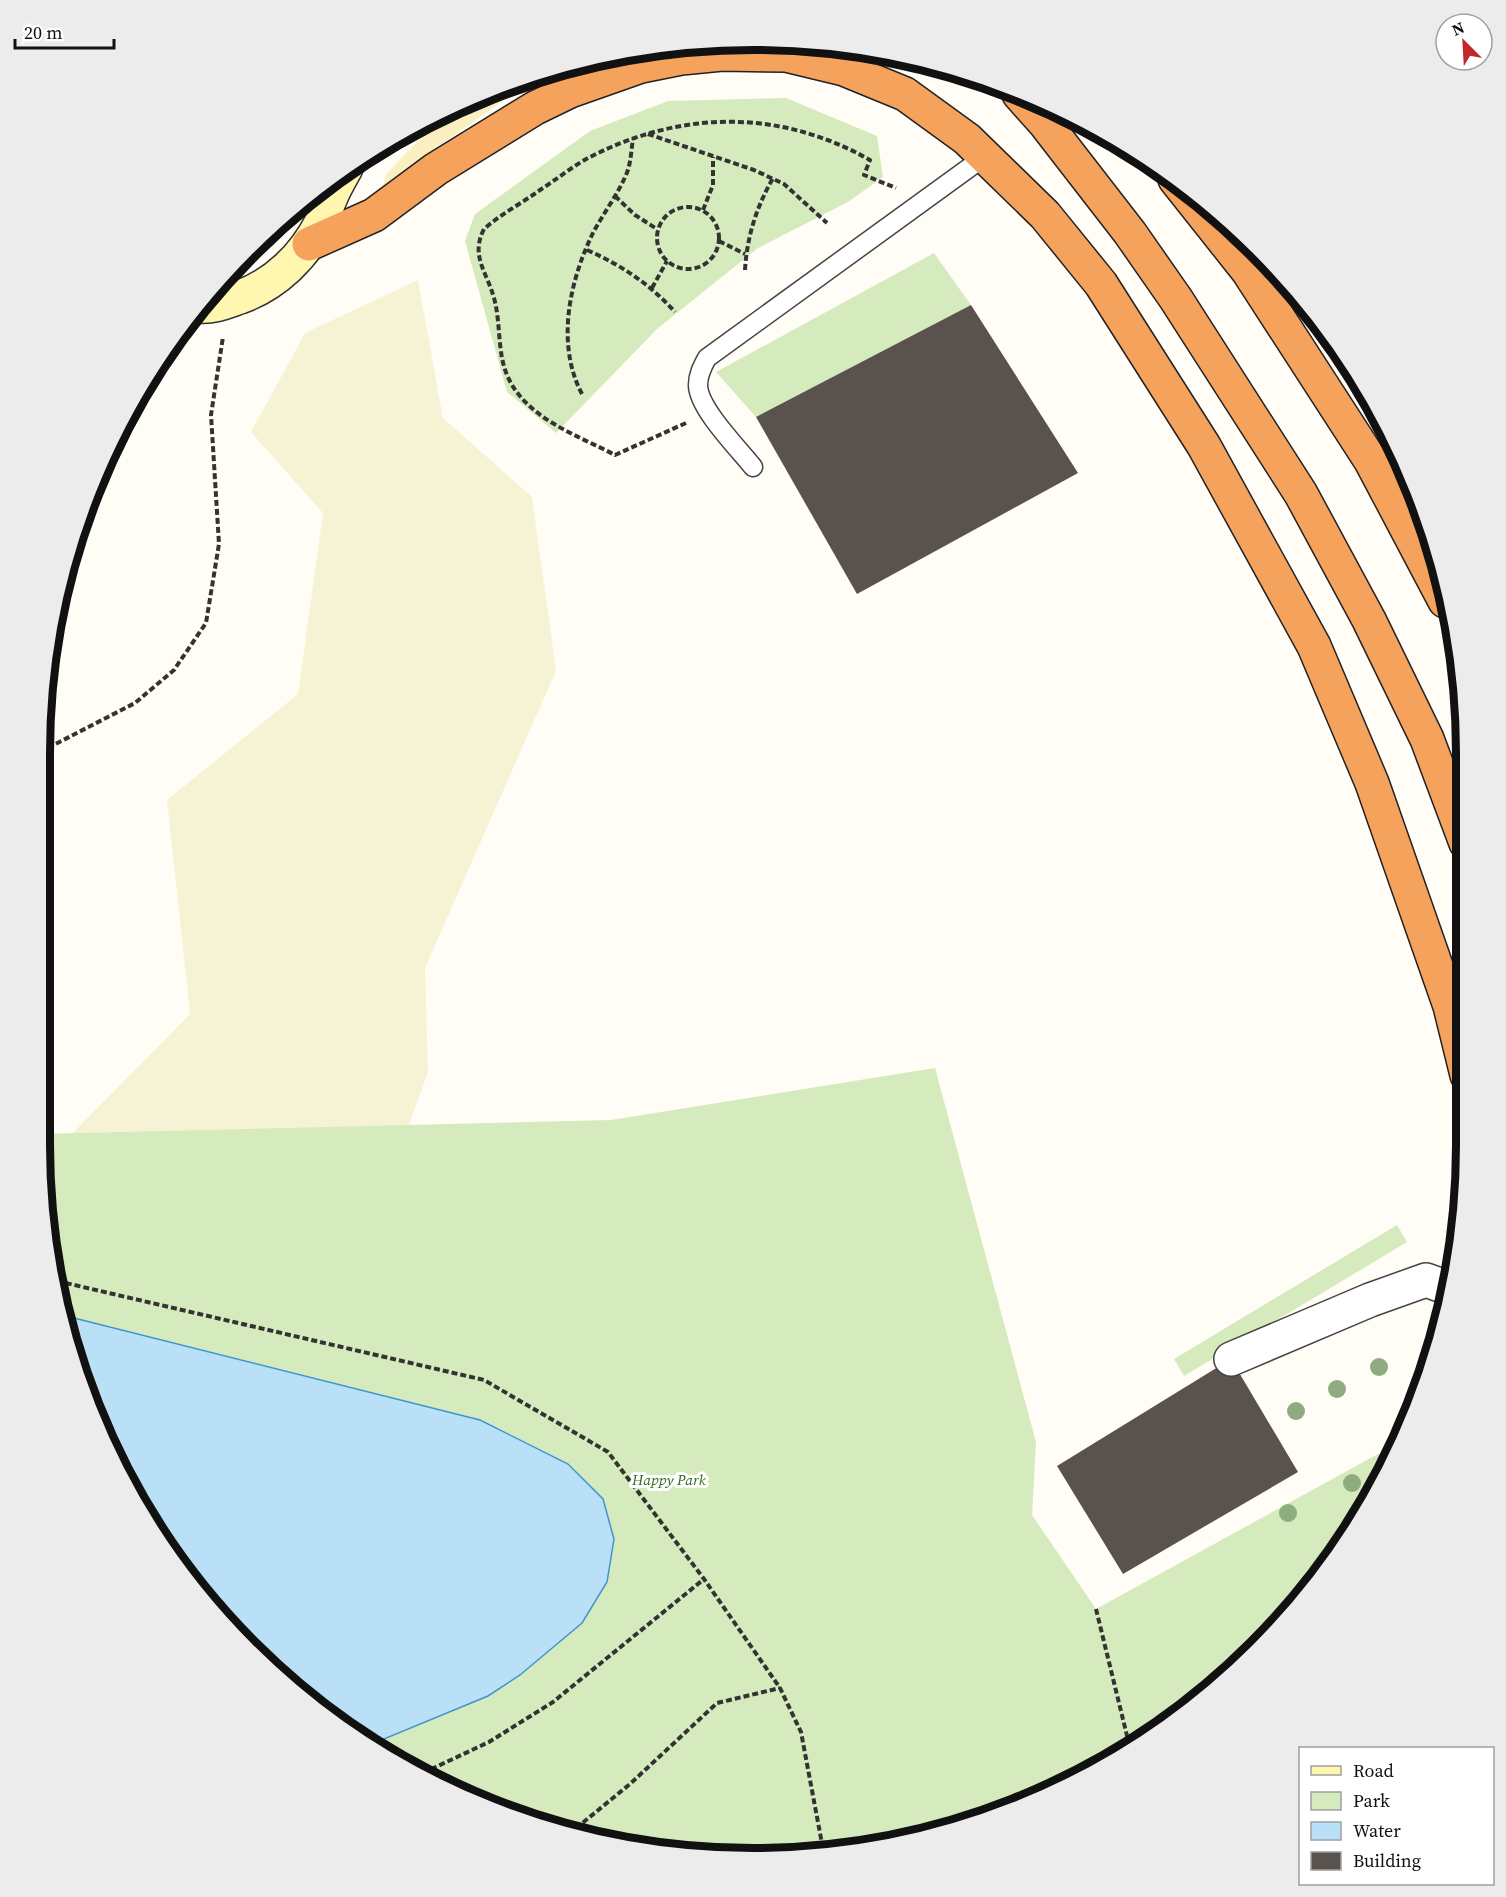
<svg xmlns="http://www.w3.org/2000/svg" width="1506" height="1897" viewBox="0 0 1506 1897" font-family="'Source Serif 4',serif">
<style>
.farmland{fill:#f6f3d4}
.green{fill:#d5ebbd}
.sand{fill:#fbeec1}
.water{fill:#b9e0f7;stroke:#3f96cf;stroke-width:1.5}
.building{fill:#5a524d}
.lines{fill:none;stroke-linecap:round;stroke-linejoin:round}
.lane-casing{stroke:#444;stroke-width:21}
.street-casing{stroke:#444;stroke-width:36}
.secondary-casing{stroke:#333;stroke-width:36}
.highway-casing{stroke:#222;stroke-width:36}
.path{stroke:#333;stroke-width:4;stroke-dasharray:6 3;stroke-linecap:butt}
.lane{stroke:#fff;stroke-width:18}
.street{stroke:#fff;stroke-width:33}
.secondary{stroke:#fff6b0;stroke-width:33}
.highway{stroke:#f5a25d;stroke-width:33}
.tree{fill:#8dad7f}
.labels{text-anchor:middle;stroke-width:6;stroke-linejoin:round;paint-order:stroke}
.park-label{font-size:15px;font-style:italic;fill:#2f6b1f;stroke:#fff}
.rim{fill:none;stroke:#111;stroke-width:8}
</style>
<rect width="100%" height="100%" fill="#fffdf5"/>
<polygon class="farmland" points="418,280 443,418 532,497 556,671 425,968 428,1072 409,1125 55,1151 190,1014 167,800 298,694 323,513 251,432 305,333"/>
<g class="green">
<polygon points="786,98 877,136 883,177 848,202 758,248 657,329 556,433 507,392 465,241 475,214 590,131 668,101"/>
<polygon points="934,253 971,305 756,417 716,372"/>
<polygon points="935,1068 1036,1442 1032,1515 1096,1609 1378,1454 1389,1457 1320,1578 1224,1681 1110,1763 937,1834 753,1858 568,1834 396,1762 248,1649 134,1501 63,1328 39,1134 611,1120"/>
<polygon points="1397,1225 1407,1242 1184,1376 1174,1359"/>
</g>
<polygon class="sand" points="585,63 517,91 383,185 387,173 447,111 524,77"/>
<polygon class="water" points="62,1315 480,1420 568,1464 603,1499 614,1539 607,1582 582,1623 520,1675 488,1696 372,1744 248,1649 134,1501 63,1328"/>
<g class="building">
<polygon points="971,305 1078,473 857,594 756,417"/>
<polygon points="1231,1359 1298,1472 1123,1574 1057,1466"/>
</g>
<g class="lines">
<g class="lane-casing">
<path id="lane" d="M753,467C738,448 698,408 698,385C698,375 702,367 707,358L984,157"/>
</g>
<g class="street-casing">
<polyline id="street" points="1231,1359 1370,1300 1426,1280 1451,1289"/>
</g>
<g class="secondary-casing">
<path id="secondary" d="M199,306C212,308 228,301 240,297C276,284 304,256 321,223C325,215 327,205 331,197C335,187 341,177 346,168"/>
</g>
<g class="highway-casing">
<g id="highway">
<polyline points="1019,94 1044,122 1130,233 1176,299 1301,494 1369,620 1427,739 1466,843"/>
<polyline points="1175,179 1248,271 1371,461 1445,601"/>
<polyline points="309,244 374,215 436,169 535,108 570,91 641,66 681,58 722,54 786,55 844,69 905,94 967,139 1045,215 1101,284 1204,446 1314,646 1372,783 1450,1006 1467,1075"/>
</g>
</g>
<g class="path">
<polyline points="648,134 754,170 784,184 827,223"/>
<polyline points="615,196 635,215 657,229"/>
<circle cx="688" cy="238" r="31"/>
<polyline points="703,210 713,185 713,157"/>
<polyline points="719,241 745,254"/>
<path d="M587,250C621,265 650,284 675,312"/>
<path d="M745,270C747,237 756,208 773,178"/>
<polyline points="652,288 667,261"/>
<path d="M582,394C556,345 569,283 592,235C602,215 617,196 626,175C631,164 631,151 633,139"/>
<path d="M686,423L615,455C577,435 525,418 507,375C497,351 501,323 494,298C487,272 470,256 484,229C501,214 522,203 540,190C557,179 573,166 590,157C682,110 780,109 870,160L864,175L896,188"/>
<polyline points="40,752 135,703 174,670 206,623 219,544 211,415 223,337"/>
<polyline points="57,1281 484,1380 608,1452 704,1579 780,1688 801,1732 823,1849"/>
<polyline points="1096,1609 1130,1748"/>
<polyline points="423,1773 489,1742 553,1702 704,1579"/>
<polyline points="569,1834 630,1784 717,1703 780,1688"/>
</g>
<use href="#lane" class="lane"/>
<use href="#street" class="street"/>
<use href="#secondary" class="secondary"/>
<use href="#highway" class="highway"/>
</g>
<g class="tree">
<circle cx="1379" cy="1367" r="9"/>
<circle cx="1337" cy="1389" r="9"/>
<circle cx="1296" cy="1411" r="9"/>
<circle cx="1352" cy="1483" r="9"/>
<circle cx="1288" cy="1513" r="9"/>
</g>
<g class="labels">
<g class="park-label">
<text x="669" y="1485">Happy Park</text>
</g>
</g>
<path d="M0 0H1506V1897H0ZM753 50H753A703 703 0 0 1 1456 753V1145A703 703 0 0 1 753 1848H753A703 703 0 0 1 50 1145V753A703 703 0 0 1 753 50Z" fill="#ececec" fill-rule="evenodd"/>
<path class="rim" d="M753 50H753A703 703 0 0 1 1456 753V1145A703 703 0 0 1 753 1848H753A703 703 0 0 1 50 1145V753A703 703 0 0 1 753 50Z"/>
<rect x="1299" y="1747" width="195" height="138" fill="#ffffff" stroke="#a0a0a0" stroke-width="1.5"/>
<rect x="1311" y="1766" width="30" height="9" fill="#fff6b0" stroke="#a0a0a0" stroke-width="1.5"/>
<text x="1353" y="1777" font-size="18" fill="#111111">Road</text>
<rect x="1311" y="1792" width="30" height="18" fill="#d5ebbd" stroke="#a0a0a0" stroke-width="1.5"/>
<text x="1353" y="1807" font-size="18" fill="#111111">Park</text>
<rect x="1311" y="1822" width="30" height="18" fill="#b9e0f7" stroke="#a0a0a0" stroke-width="1.5"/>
<text x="1353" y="1837" font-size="18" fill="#111111">Water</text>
<rect x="1311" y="1852" width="30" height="18" fill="#5a524d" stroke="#a0a0a0" stroke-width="1.5"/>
<text x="1353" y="1867" font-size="18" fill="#111111">Building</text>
<g transform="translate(1464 42) rotate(336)"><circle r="28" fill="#ffffff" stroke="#a0a0a0" stroke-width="1.5"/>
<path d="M0-4.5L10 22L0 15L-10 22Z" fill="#c4262e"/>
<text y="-9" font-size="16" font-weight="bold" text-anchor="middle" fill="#111111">N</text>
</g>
<path d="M15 39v9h99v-9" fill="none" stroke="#111111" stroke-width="3"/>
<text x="24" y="39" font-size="18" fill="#111111" stroke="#ffffff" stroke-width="4.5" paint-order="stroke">20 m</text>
</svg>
